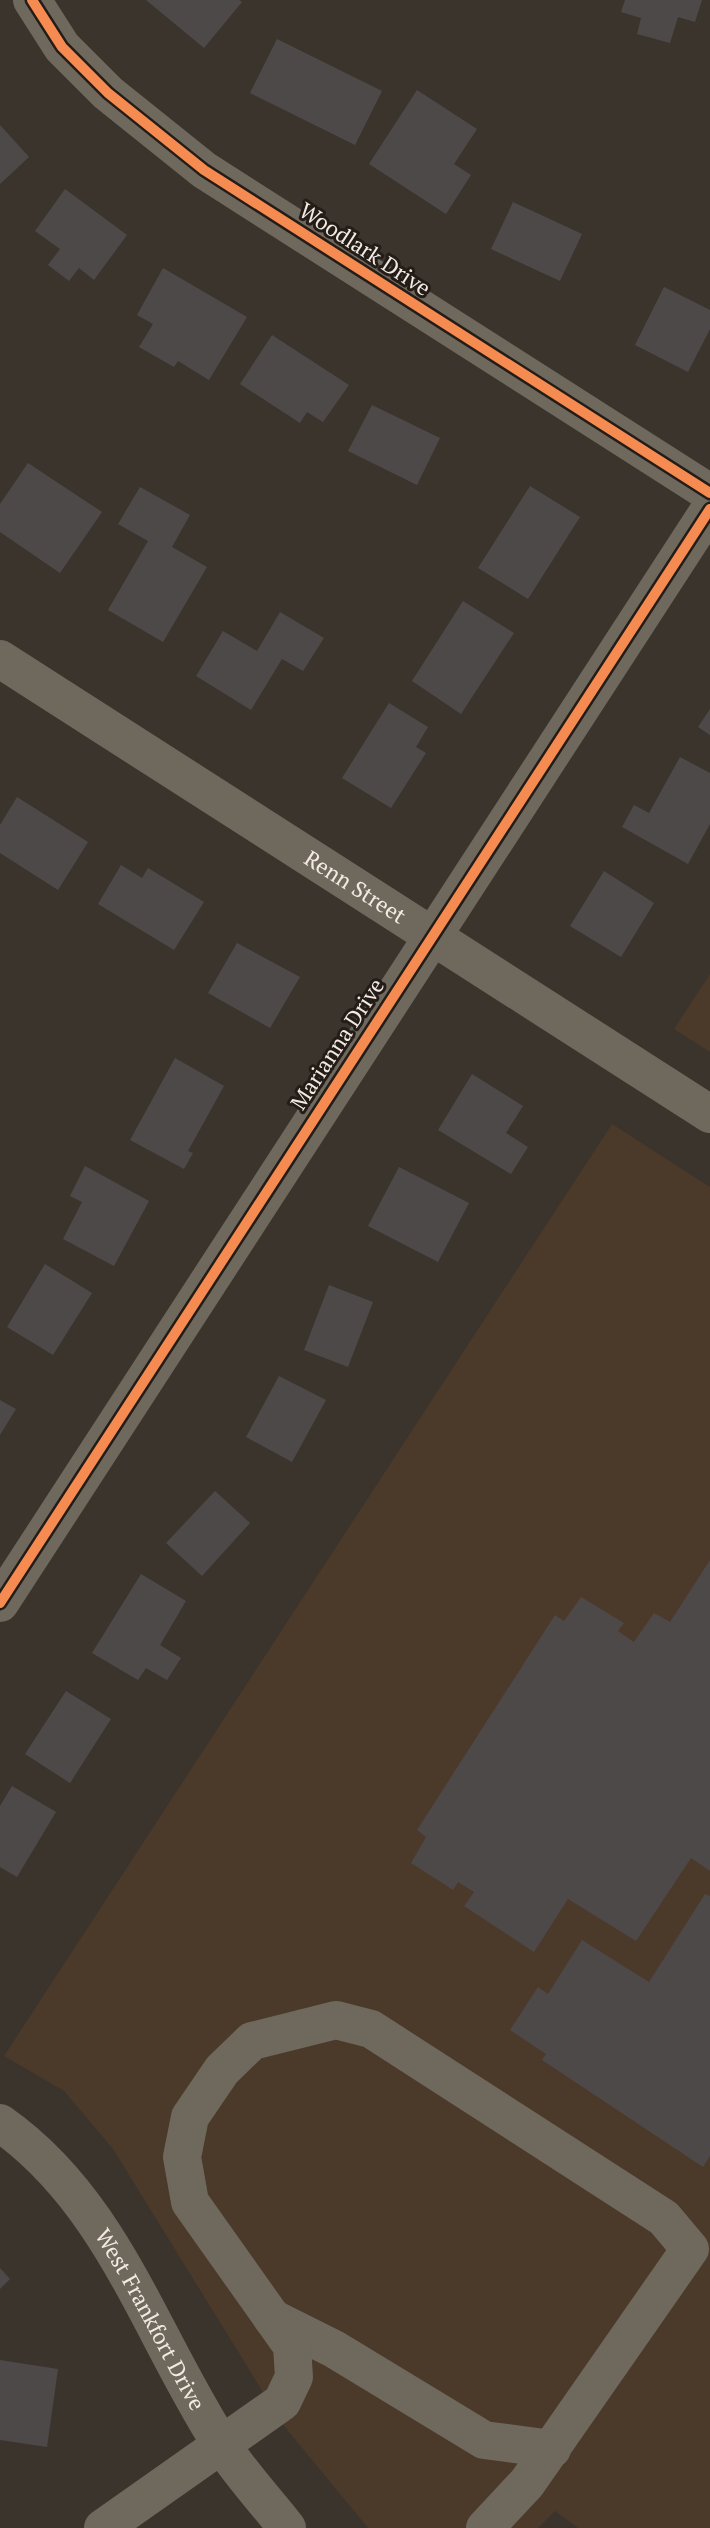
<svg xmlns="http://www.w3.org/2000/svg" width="710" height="2528" viewBox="0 0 710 2528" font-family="'PT Serif',serif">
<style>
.built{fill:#4b392a}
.building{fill:#4e4949}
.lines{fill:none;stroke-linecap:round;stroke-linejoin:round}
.minor{stroke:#6e685d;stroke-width:38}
.cycleway-casing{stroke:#231c17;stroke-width:15}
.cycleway{stroke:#f68b52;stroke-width:10}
.labels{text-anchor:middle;stroke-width:6;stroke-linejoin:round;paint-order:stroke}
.street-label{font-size:22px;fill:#f4eae3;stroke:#231c17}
</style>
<rect width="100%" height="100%" fill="#3b342d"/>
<g class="built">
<polygon points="710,974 710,1052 674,1029"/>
<polygon points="612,1124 710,1187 710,2528 578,2528 555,2511 538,2528 368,2528 284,2426 113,2149 64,2091 4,2056"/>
</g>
<g class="building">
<polygon points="146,0 239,0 242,2 204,48"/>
<polygon points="625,0 702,0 695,22 678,17 670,43 637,34 641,18 621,12"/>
<polygon points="277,39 382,91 355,145 250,93"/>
<polygon points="417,90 477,129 454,164 471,175 446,214 369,164"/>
<polygon points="0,125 29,157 0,184"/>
<polygon points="65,189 127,235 94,280 79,268 69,281 48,265 60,249 35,231"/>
<polygon points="513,202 582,234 560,281 491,249"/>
<polygon points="163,268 247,317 209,380 178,361 174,367 139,347 153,324 137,315"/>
<polygon points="664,287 710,310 710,329 688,372 635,345"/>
<polygon points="272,335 349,385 323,422 307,412 300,423 240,384"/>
<polygon points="372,405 440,438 417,485 348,451"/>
<polygon points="28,463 102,512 60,573 0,532 0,504"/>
<polygon points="530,486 580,517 528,599 478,568"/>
<polygon points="140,487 190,515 172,547 207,567 163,642 108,610 148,541 118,524"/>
<polygon points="463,601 514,633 461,714 412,681"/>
<polygon points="280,612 324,638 303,671 282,659 251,710 196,676 223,631 257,651"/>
<polygon points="389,703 428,727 416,747 426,753 391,808 342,778"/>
<polygon points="710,709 710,735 698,727"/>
<polygon points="680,757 710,773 710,824 688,864 622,827 634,805 649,813"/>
<polygon points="17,797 88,842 58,890 0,853 0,825"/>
<polygon points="121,865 142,878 148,868 204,902 174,950 98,904"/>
<polygon points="604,871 654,903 621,957 570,926"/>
<polygon points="237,943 300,977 270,1028 208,993"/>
<polygon points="175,1058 224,1086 188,1151 193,1153 184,1169 130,1140"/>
<polygon points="472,1074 523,1106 506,1133 528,1147 511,1174 438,1130"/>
<polygon points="85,1166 149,1201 114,1266 63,1239 82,1202 70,1196"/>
<polygon points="399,1167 469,1203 438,1262 368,1226"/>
<polygon points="45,1264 92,1293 53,1355 7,1327"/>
<polygon points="329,1285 373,1302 348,1367 304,1350"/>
<polygon points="279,1376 326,1400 292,1462 246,1437"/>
<polygon points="0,1400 16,1409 0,1435"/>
<polygon points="215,1491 250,1523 202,1576 166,1543"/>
<polygon points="710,1560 710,1871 691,1858 636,1941 568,1899 534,1952 464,1906 474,1892 458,1882 453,1890 411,1863 426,1837 417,1830 555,1615 564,1621 581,1597 624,1623 618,1631 634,1642 654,1613 670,1622"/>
<polygon points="141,1574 186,1601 160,1645 181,1658 167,1680 146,1668 138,1680 92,1653"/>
<polygon points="66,1691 111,1719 70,1783 25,1754"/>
<polygon points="12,1786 56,1812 17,1877 0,1867 0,1806"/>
<polygon points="705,1894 710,1896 710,2156 703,2167 542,2060 546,2054 510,2030 538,1987 548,1994 582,1940 649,1982"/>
<polygon points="0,2268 10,2279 0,2289"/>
<polygon points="0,2360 58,2369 47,2447 0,2440"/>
</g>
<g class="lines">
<g class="minor">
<polyline points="32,0 62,47 108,93 204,170 710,493"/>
<path id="s1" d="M0,659L710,1114"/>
<polyline points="0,1603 710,509"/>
<path id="s2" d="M0,2123C111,2201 149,2331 219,2441C239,2472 265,2500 287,2528"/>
<polyline points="272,2318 334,2349 484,2440 552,2449"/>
<polyline points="103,2528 282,2402 294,2377 292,2346 190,2202 182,2157 190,2117 222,2070 252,2041 336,2020 371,2029 664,2218 690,2249 527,2483 485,2528"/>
</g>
<g class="cycleway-casing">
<g id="cycleway">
<polyline points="32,0 62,47 108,93 204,170 710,493"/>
<polyline points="0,1603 710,509"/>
</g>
</g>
<use href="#cycleway" class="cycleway"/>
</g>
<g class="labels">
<g class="street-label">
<text transform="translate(365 249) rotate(33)" y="8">Woodlark Drive</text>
<text dy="8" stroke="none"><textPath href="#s1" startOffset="422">Renn Street</textPath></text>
<text transform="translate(337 1044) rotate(-57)" y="8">Marianna Drive</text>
<text dy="8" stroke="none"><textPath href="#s2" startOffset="250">West Frankfort Drive</textPath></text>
</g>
</g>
</svg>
